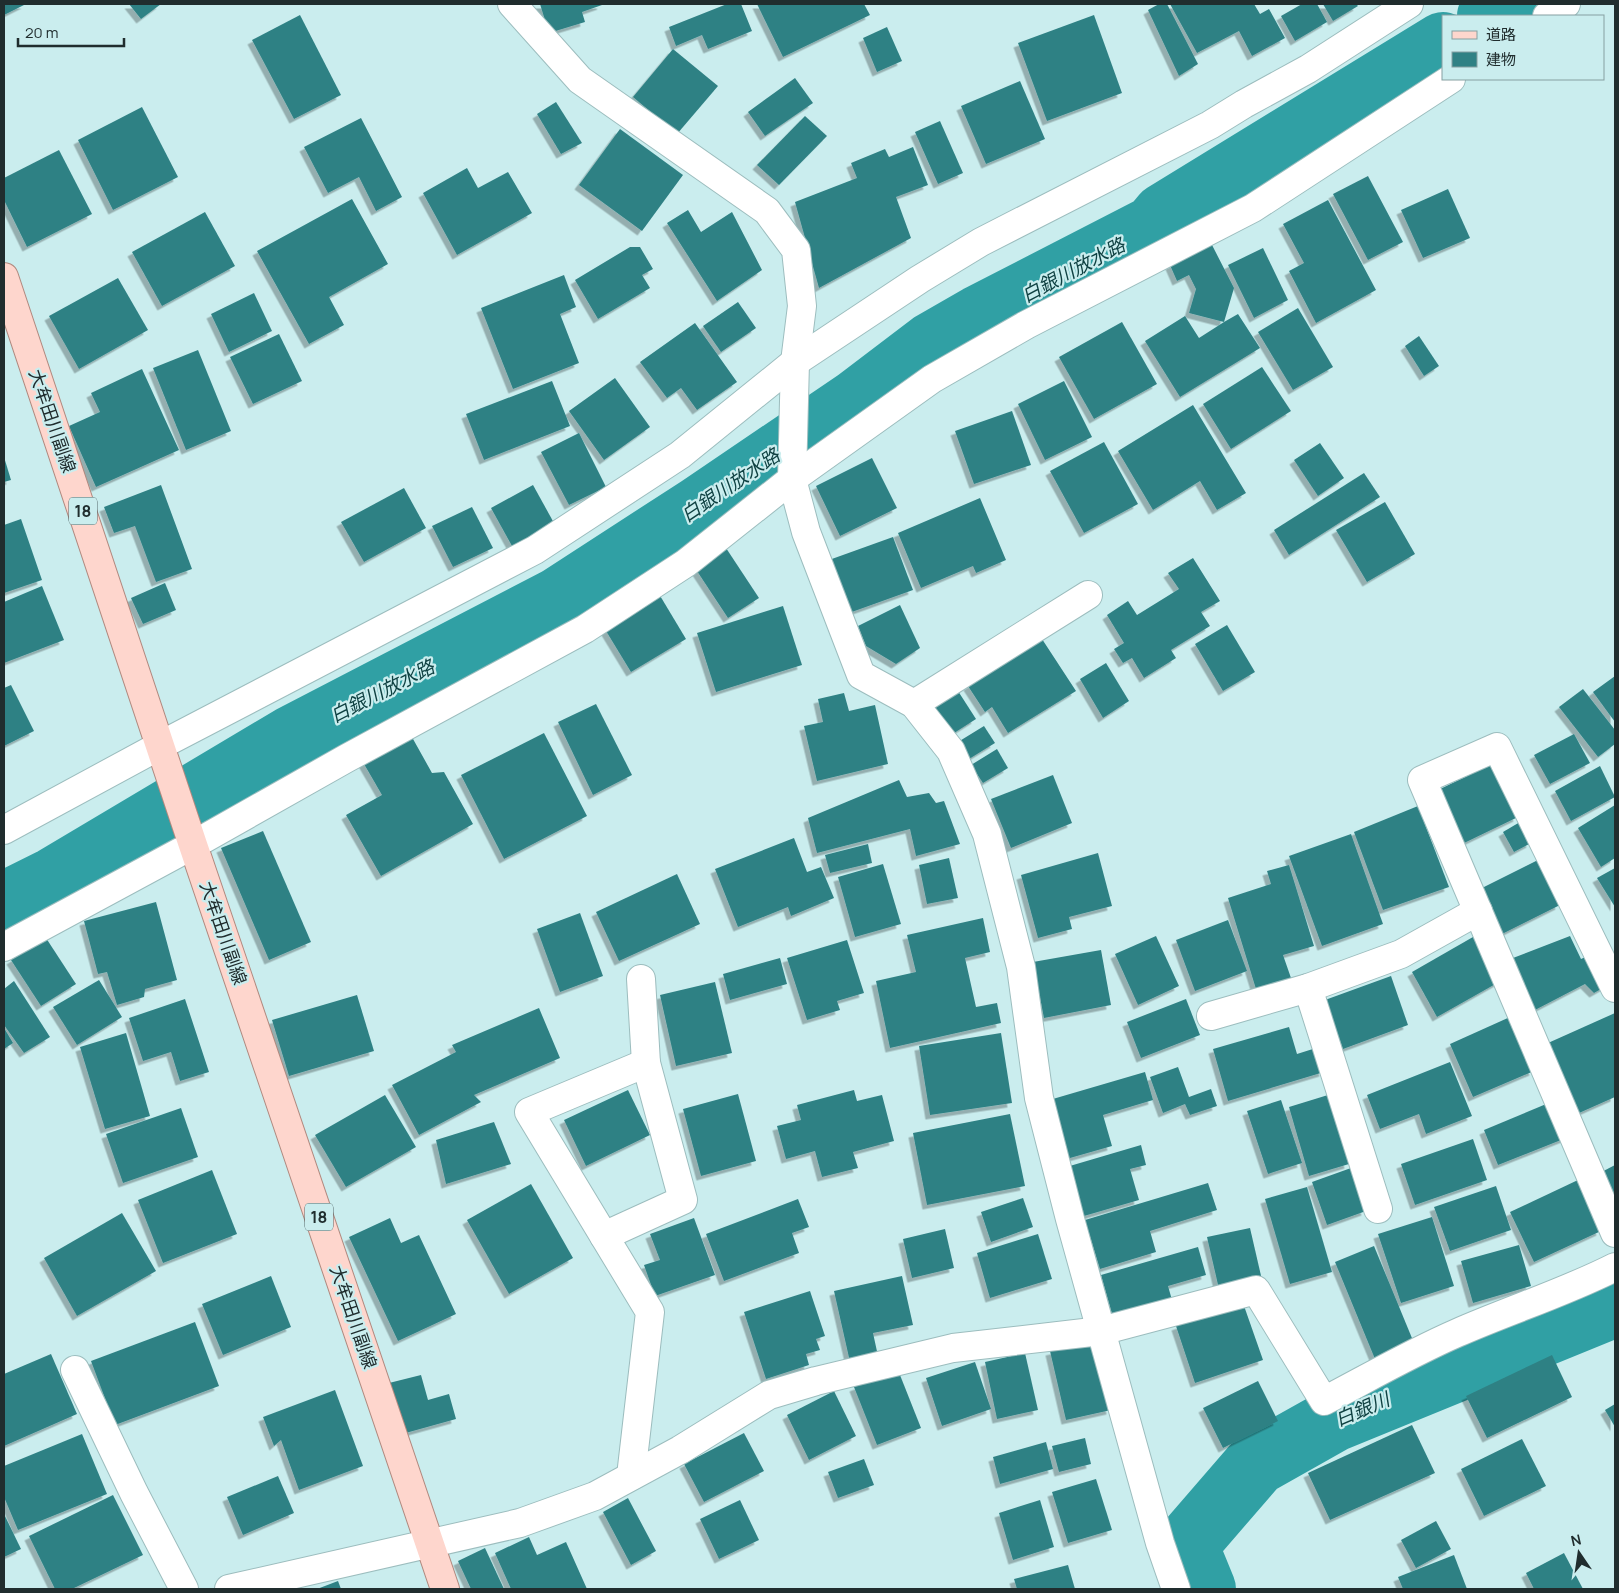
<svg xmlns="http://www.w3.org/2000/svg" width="1619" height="1593" viewBox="0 0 1619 1593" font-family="Manrope,'Noto Sans JP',sans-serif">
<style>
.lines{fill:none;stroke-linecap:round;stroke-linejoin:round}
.river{stroke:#30a0a4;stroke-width:64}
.building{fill:#2f8184;filter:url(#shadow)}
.minor-casing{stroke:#9cbdbe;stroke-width:30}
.major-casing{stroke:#b0897f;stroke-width:30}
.minor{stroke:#fff;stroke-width:28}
.major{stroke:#fed6cd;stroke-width:28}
.labels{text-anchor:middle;stroke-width:4.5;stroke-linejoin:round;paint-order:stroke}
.shield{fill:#caedee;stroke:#536768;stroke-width:1}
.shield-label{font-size:16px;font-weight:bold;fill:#202d2e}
.street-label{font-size:18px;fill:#202d2e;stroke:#caedee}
.water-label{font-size:19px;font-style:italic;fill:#0f4142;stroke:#caedee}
</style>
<defs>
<filter id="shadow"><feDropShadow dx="-4.5" dy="4.5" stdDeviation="0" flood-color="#0004"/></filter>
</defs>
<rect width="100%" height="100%" fill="#caedee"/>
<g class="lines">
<g class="river">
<polyline points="1489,16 1509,4"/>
<polyline points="4,904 54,879 291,738 557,600 699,508 857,401 932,344 979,317 1154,227 1164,215 1443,44"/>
<polyline points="1204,1589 1186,1545 1256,1464 1334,1420 1615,1305"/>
</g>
</g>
<g class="building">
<polygon points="4,4 26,4 4,15"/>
<polygon points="129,4 161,4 141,19"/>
<polygon points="540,4 601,4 602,5 582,12 585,22 549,33"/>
<polygon points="727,4 741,4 752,31 708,49 702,35 676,46 669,27"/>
<polygon points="757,4 864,4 870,15 783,57"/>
<polygon points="1159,4 1167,4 1198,64 1179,76 1148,10"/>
<polygon points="1170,4 1254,4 1260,14 1269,9 1285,38 1252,56 1239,31 1197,53"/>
<polygon points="1302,4 1317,4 1327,22 1295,41 1281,16"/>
<polygon points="1323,4 1356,4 1358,6 1333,21"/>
<polygon points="300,15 341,95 294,119 252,40"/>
<polygon points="1094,15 1122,93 1047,121 1018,43"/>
<polygon points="887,27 902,61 877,72 863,38"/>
<polygon points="673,49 718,86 677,134 633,97"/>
<polygon points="795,78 813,103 765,136 748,112"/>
<polygon points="1020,81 1045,139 986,164 961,106"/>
<polygon points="556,102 582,143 561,154 537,114"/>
<polygon points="142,107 178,177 113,210 78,140"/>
<polygon points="805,116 827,136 779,185 757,165"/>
<polygon points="361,118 402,197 376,211 359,177 328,193 304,147"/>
<polygon points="940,121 963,173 938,184 915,132"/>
<polygon points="620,129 683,175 642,231 579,185"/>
<polygon points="913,147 928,185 896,197 911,238 819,288 795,202 857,178 851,163 885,149 889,157"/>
<polygon points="59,150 92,214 27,247 4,200 4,178"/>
<polygon points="467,168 478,188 508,172 532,213 457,255 423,193"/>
<polygon points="1368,176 1403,242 1368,260 1333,194"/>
<polygon points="1448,189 1470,238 1423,258 1401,210"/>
<polygon points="352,199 388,264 329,297 344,325 309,344 257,251"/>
<polygon points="1328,200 1376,290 1316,323 1289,271 1304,263 1283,224"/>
<polygon points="688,210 701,232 732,212 762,270 717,301 667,223"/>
<polygon points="205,212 235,266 162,306 132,252"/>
<polygon points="1212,245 1234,288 1224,322 1238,314 1260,348 1180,397 1145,341 1185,316 1199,338 1224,322 1189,313 1196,289 1189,275 1177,281 1170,265"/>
<polygon points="630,247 640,247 653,269 642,275 650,288 598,319 575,280"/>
<polygon points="1263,248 1288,300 1254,318 1228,265"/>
<polygon points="564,275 576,307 560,314 579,363 513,389 481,308"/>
<polygon points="118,278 148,330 79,369 49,316"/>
<polygon points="254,293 272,331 229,352 211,314"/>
<polygon points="738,302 756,328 721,352 703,326"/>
<polygon points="1298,308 1333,367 1293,390 1258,332"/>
<polygon points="1122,322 1157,384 1094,419 1059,357"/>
<polygon points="695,323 737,382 697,410 681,388 667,398 640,362"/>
<polygon points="279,334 302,381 253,404 230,357"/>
<polygon points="1419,336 1439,366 1424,376 1405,346"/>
<polygon points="198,350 231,431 186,450 153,368"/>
<polygon points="1262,367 1291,411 1231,449 1203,404"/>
<polygon points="142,369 179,450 96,487 69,426 100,412 91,393"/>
<polygon points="615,378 650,427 604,460 569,411"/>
<polygon points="552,381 570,426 484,460 466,414"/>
<polygon points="1064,381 1092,437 1045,460 1018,404"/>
<polygon points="1193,405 1246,493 1217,510 1200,481 1153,510 1118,451"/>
<polygon points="1012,411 1031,465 974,484 955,431"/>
<polygon points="579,433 606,487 569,505 541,452"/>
<polygon points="1104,442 1138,504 1084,533 1050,471"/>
<polygon points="1320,443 1344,478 1318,496 1294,460"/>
<polygon points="4,457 11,480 4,482"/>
<polygon points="872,458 897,508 840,536 816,486"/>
<polygon points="1364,473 1380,497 1289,555 1274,530"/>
<polygon points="161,485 192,569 156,582 135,526 114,533 104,507"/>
<polygon points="533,485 554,523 512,546 491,508"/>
<polygon points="404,488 426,528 364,562 341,522"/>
<polygon points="980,498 1006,560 976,573 973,566 921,588 898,533"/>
<polygon points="1385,502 1415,554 1367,582 1336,530"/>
<polygon points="472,507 493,548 453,567 432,526"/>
<polygon points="21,519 42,580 4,593 4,525"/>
<polygon points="893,537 913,590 849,613 829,560"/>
<polygon points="726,548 759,598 728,618 695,568"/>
<polygon points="1193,558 1220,601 1201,612 1210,626 1171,650 1176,658 1144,678 1132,658 1123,663 1114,649 1124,643 1107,615 1128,601 1137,615 1179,589 1168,573"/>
<polygon points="165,583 176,610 143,624 131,598"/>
<polygon points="42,586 64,640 4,663 4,602"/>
<polygon points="659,594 686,639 631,672 603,626"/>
<polygon points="900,605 920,648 896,664 866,646 858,626"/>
<polygon points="783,606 802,665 716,692 697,633"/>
<polygon points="1227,625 1255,672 1223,691 1195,644"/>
<polygon points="1042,639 1076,691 1008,733 992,707 985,712 968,686"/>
<polygon points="1106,663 1129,701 1103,718 1080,679"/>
<polygon points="1615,676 1615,722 1593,692"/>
<polygon points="11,685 34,731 4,746 4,688"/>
<polygon points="1583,689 1615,730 1615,744 1598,757 1559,707"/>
<polygon points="958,691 976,719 951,735 932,707"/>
<polygon points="844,693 849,711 875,705 888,764 817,781 804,726 823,722 818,699"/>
<polygon points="596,704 632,775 593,795 558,722"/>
<polygon points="984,726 995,743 969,759 958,742"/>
<polygon points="408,730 432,773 444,772 473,824 381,876 346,815 382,795 360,757"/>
<polygon points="544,733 587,816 504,859 461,775"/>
<polygon points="1574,734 1590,763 1550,784 1534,755"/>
<polygon points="997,749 1008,768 983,783 971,765"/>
<polygon points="1492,764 1518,817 1462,844 1436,791"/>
<polygon points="1600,766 1615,797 1571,821 1555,791"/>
<polygon points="1053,775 1072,823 1011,848 991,799"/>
<polygon points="899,780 907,797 929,793 936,803 944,801 960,844 916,856 910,829 817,853 808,818"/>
<polygon points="1615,805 1615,858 1601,867 1578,828"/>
<polygon points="1418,806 1449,887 1383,910 1354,832"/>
<polygon points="1520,822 1531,843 1514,852 1503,832"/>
<polygon points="263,831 311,942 269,960 221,848"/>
<polygon points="1351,834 1383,924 1322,946 1289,856"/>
<polygon points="794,838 807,872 821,867 834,898 791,916 788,907 738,927 715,869"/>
<polygon points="868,844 872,863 830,873 825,855"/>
<polygon points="1098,853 1112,906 1069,917 1072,929 1038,938 1021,875"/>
<polygon points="949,858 958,898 927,904 919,865"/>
<polygon points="1538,860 1560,905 1500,935 1478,890"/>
<polygon points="883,864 901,924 855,937 838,877"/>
<polygon points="1289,865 1314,946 1283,955 1291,978 1256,989 1228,898 1271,884 1267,871"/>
<polygon points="1615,868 1615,907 1597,878"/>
<polygon points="677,874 700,924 619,961 596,912"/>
<polygon points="156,902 177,980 145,989 144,997 117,1005 107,972 98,974 84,921"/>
<polygon points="580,913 603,976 560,992 537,929"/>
<polygon points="983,918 990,952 965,958 976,1007 997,1003 1001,1023 890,1048 876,981 916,972 907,935"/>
<polygon points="1228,920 1247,971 1195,991 1176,940"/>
<polygon points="1156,936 1179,986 1138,1005 1115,954"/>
<polygon points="1570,936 1581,959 1592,954 1608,985 1594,993 1585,984 1535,1010 1513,958"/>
<polygon points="1473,937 1499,982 1437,1017 1412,972"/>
<polygon points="46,938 76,984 41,1006 11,960"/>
<polygon points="847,940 864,993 837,1001 840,1010 807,1020 787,958"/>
<polygon points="1101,950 1111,1005 1044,1018 1033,962"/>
<polygon points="780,958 787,984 730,1000 723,974"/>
<polygon points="1391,976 1408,1025 1343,1049 1325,1000"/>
<polygon points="99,980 122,1017 77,1045 53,1007"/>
<polygon points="14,981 50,1037 24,1053 4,1025 4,989"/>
<polygon points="715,982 732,1053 676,1066 660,995"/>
<polygon points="357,995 374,1051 289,1076 272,1020"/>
<polygon points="185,999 209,1072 180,1081 171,1052 143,1061 129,1018"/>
<polygon points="1186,999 1200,1035 1141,1058 1127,1022"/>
<polygon points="539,1008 560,1058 474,1095 481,1102 419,1135 392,1085 456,1052 452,1045"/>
<polygon points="1615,1013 1615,1097 1579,1113 1548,1043"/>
<polygon points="1510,1017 1534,1071 1473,1097 1450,1044"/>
<polygon points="1289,1027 1297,1054 1316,1048 1324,1072 1228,1101 1213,1049"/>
<polygon points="4,1028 13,1043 4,1049"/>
<polygon points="126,1033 150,1116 105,1129 80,1047"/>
<polygon points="1001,1033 1012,1103 930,1115 919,1046"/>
<polygon points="1450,1062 1472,1116 1426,1134 1419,1114 1380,1129 1367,1095"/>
<polygon points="1178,1067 1189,1097 1211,1089 1217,1106 1190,1115 1185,1104 1163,1113 1150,1077"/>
<polygon points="1145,1072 1153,1100 1103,1115 1112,1146 1063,1160 1046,1101"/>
<polygon points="628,1090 650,1135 586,1166 564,1120"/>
<polygon points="854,1090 857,1101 882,1095 894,1141 853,1152 858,1168 822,1177 815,1151 786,1159 777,1126 801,1120 797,1105"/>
<polygon points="738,1094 756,1161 701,1176 683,1109"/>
<polygon points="385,1095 416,1147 346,1187 315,1135"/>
<polygon points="1328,1095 1349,1164 1309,1176 1289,1107"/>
<polygon points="1281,1100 1302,1163 1268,1174 1247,1111"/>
<polygon points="1551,1102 1566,1138 1498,1165 1484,1130"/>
<polygon points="181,1108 198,1157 123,1183 106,1134"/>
<polygon points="1010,1114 1025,1186 927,1205 913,1133"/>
<polygon points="494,1122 511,1164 446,1184 436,1140"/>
<polygon points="1473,1139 1487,1180 1415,1205 1401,1164"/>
<polygon points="1141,1145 1146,1165 1130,1169 1139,1200 1077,1218 1063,1168"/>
<polygon points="1615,1165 1615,1217 1594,1176"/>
<polygon points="1351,1168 1366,1211 1327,1225 1312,1182"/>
<polygon points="212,1170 237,1234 163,1263 138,1200"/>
<polygon points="1578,1180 1601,1231 1534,1262 1510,1212"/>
<polygon points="1208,1183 1217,1210 1150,1231 1156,1252 1100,1269 1085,1220"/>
<polygon points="531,1184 573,1258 509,1294 467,1220"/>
<polygon points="1496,1186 1511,1230 1450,1251 1434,1207"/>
<polygon points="1307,1187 1332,1272 1290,1284 1265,1199"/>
<polygon points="1023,1198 1033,1227 991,1242 981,1212"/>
<polygon points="798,1199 809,1227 792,1233 799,1253 724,1281 706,1234"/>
<polygon points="122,1213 156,1271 77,1316 44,1258"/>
<polygon points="1432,1217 1454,1286 1401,1303 1378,1234"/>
<polygon points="390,1218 401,1243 419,1235 456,1314 398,1341 349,1237"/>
<polygon points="694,1218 715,1275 655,1296 644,1265 660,1260 650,1234"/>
<polygon points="1250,1228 1262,1280 1219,1289 1207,1237"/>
<polygon points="945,1229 954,1268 912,1278 903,1239"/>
<polygon points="1038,1234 1052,1279 990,1298 977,1253"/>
<polygon points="1519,1245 1531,1286 1473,1303 1461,1261"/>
<polygon points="1374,1246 1414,1343 1375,1359 1335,1262"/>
<polygon points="1198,1247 1206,1275 1168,1286 1172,1300 1113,1317 1101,1275"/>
<polygon points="271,1276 291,1327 223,1355 202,1304"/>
<polygon points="902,1276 913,1325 873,1333 878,1356 850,1362 834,1291"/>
<polygon points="810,1291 825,1336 816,1339 820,1350 806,1354 809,1365 766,1379 744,1312"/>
<polygon points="1243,1303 1263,1360 1195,1383 1176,1326"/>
<polygon points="195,1322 219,1386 115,1425 91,1361"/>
<polygon points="1096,1341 1111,1410 1066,1420 1050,1351"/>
<polygon points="1025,1353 1038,1410 997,1419 985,1362"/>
<polygon points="51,1354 77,1414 4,1446 4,1374"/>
<polygon points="1552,1355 1572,1397 1487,1438 1466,1396"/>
<polygon points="975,1362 991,1409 942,1426 926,1378"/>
<polygon points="898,1370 921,1428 877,1445 854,1387"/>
<polygon points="421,1375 428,1400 449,1394 456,1419 402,1434 389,1383"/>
<polygon points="1258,1381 1278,1421 1223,1448 1203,1408"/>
<polygon points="335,1390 363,1466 299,1490 281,1440 274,1446 263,1417"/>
<polygon points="834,1391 856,1436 809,1460 787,1415"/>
<polygon points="1615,1404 1615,1427 1605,1410"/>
<polygon points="1412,1425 1435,1473 1330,1520 1308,1473"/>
<polygon points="744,1433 764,1471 704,1502 684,1464"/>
<polygon points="82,1434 107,1494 18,1530 4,1497 4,1466"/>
<polygon points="1085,1438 1091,1464 1059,1472 1052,1446"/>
<polygon points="1522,1439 1546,1486 1484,1516 1461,1469"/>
<polygon points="1046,1442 1053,1469 1000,1484 993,1457"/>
<polygon points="864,1459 874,1485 838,1498 828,1472"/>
<polygon points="278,1476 294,1513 243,1535 227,1497"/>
<polygon points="1096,1479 1112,1530 1068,1543 1052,1492"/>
<polygon points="113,1495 143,1555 72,1589 55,1589 29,1536"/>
<polygon points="628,1498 656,1551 631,1565 603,1512"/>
<polygon points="740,1500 759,1540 719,1559 700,1519"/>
<polygon points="1040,1500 1054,1547 1013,1560 999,1513"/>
<polygon points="4,1514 21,1549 4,1557"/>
<polygon points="1436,1521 1451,1549 1416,1568 1401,1540"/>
<polygon points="529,1537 537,1555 566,1542 587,1589 511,1589 495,1553"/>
<polygon points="485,1548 504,1589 471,1589 458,1561"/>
<polygon points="1564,1553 1583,1589 1534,1589 1526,1573"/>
<polygon points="1454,1555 1467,1589 1403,1589 1398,1577"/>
<polygon points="1068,1565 1075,1589 1017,1589 1014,1579"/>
<polygon points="338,1581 341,1589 317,1589"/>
</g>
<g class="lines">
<g class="minor-casing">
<g id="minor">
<polyline points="512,4 580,80 767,211 796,250 802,306 795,362 792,479 806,532 861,675 914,704 951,751 987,834 1021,967 1039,1098 1070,1219 1160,1543 1176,1589"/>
<polyline points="1547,16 1566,4"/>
<polyline points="914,704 1088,595"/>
<polyline points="4,830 161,745 535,550 680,455 795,362 920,279 981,242 1210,125 1244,104 1308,69 1409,4"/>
<polyline points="4,947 193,845 347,758 585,629 686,563 792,479 932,379 1026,325 1253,208 1451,79"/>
<polyline points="1308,988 1378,1209"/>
<polyline points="1615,988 1497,747 1422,780 1615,1233"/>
<polyline points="1211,1016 1308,988 1401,954 1478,911"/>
<polyline points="604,1236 683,1200 646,1063 641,979"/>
<polyline points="75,1370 134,1493 184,1589"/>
<polyline points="631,1476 650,1312 529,1112 646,1063"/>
<path d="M229,1589L520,1523L595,1496L680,1450L769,1395L816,1381L953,1348L1101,1331L1256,1290L1324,1401C1368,1378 1411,1353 1457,1333C1509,1310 1564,1293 1615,1267"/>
</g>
</g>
<g class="major-casing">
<polyline id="major" points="4,277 193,845 445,1589"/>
</g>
<use href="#minor" class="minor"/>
<use href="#major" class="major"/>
</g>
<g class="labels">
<g class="shield">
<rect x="69" y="497.5" width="28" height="27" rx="4"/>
<rect x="305" y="1203.5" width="28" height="27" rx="4"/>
</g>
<g class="shield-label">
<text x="83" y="517">18</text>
<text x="319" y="1223">18</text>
</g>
<g class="street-label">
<text transform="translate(52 421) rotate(71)" y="6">大牟田川副線</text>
<text transform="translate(223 933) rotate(71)" y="6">大牟田川副線</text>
<text transform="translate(353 1317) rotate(71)" y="6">大牟田川副線</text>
</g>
<g class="water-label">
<text transform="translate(1073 270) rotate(-28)" y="7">白銀川放水路</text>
<text transform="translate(730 485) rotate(-34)" y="7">白銀川放水路</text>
<text transform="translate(382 691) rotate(-27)" y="7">白銀川放水路</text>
<text transform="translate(1362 1409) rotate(-23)" y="7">白銀川</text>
</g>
</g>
<rect width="1619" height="1593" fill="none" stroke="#202d2e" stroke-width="10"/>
<rect x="1442" y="15" width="162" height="65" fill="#caedee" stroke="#86a0a1"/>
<rect x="1452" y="31" width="25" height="8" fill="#fed6cd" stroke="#86a0a1"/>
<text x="1486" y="40" font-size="15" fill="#202d2e">道路</text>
<rect x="1452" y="52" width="25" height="15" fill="#2f8184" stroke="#86a0a1"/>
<text x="1486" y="65" font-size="15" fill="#202d2e">建物</text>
<g transform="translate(1579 1553) rotate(347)" stroke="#caedee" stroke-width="4" paint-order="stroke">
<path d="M0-4L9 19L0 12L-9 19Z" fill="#202d2e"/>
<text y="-8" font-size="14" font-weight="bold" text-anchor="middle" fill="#202d2e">N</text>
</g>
<path d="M18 38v8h106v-8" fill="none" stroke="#202d2e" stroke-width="2.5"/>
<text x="25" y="38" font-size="15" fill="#202d2e" stroke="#caedee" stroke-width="4" paint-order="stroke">20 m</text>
</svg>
